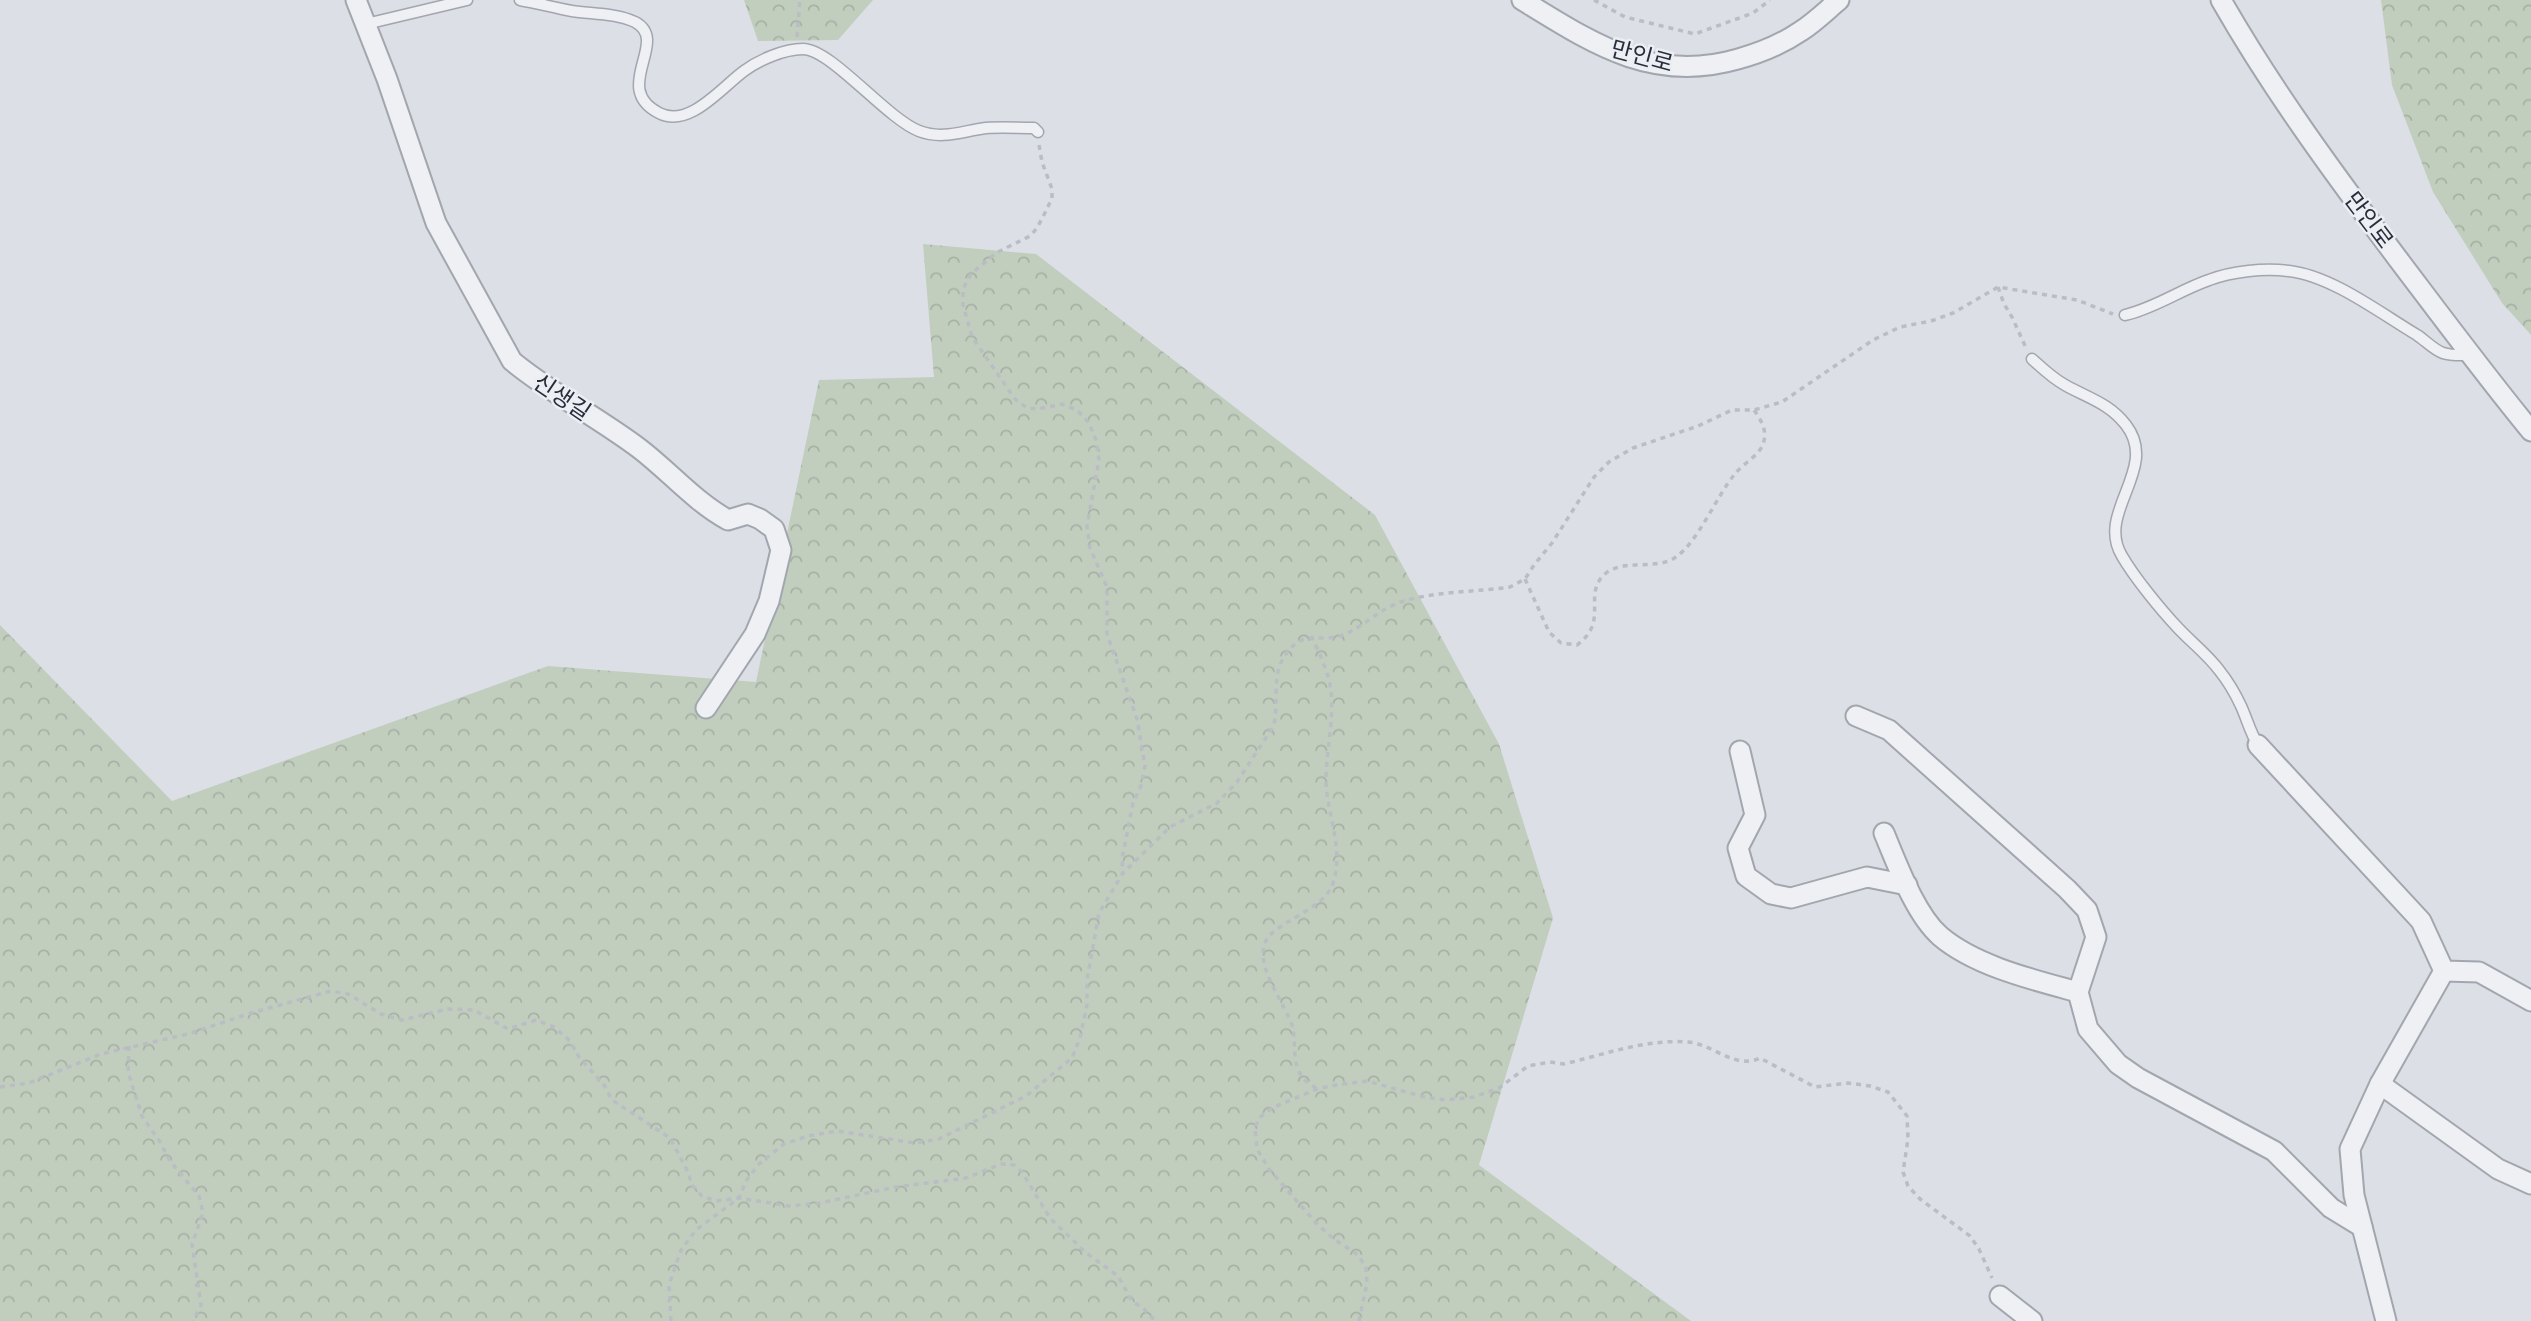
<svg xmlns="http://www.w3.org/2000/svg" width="2531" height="1321" viewBox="0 0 2531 1321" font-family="'Public Sans','Noto Sans KR',sans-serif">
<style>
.forest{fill:url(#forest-crowns)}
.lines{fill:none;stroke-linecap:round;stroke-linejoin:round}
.service-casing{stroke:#a2a6ae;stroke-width:13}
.minor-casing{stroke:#a2a6ae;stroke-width:23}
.path{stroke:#babdc4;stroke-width:3.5;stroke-dasharray:5 5;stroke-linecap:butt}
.service{stroke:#eef0f4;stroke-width:10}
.minor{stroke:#eef0f4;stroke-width:19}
.labels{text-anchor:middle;stroke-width:5;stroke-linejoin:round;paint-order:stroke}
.street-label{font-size:23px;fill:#272d3a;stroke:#ebeef3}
</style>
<defs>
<pattern id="forest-crowns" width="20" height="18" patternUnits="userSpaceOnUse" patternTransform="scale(1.75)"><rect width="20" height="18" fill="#c1cebe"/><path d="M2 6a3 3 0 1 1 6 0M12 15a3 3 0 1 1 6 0" fill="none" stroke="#a6b1a4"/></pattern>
</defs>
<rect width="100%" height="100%" fill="#dcdfe5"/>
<g class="forest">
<polygon points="744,0 873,0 838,40 758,41"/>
<polygon points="2381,0 2531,0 2531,335 2502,303 2433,192 2392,85"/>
<polygon points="923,244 1036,254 1375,515 1499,744 1553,918 1479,1165 1691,1321 0,1321 0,625 172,801 548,666 756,682 819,380 934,377"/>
</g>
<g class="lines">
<g class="service-casing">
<g id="service">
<path d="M520,0C537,3 555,8 572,11C592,14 616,13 635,22C671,41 610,88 659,113C689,129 722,87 744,71C759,60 784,49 803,49C831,49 886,118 919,131C943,140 962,131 986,128C1002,127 1018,128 1034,128L1038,132"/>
<polyline points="366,24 467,0"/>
<path d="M2125,315C2155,308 2180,290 2209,280C2233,271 2264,268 2289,271C2332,276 2380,313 2417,335C2426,341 2434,350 2443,353C2452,356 2461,355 2470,355"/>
<path d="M2032,359C2042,368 2052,378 2065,385C2088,398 2109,403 2126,425C2160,469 2095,512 2122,556C2134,577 2161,610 2178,628C2191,642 2207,654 2219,670C2227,680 2235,693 2241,706C2247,719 2250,732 2258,745"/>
</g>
</g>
<g class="minor-casing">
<g id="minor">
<path d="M356,0L387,79L436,223L512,361C552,394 599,418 640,449C670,472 694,501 728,520L748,514L760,519L774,529L781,550L769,601L755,634L706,708"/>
<path d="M1522,0C1592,43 1652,84 1738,59C1760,53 1782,44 1801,31C1815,22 1827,10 1839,0"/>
<path d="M2221,0C2273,91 2335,175 2398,259C2442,317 2485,375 2531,431"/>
<polyline points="1856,716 1889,730 2067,889 2087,910 2096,937 2078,992 2088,1029 2118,1064 2138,1078 2274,1151 2331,1208 2362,1227"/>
<polyline points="2258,745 2421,921 2444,971 2479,972 2531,1001"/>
<polyline points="1740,751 1755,815 1738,848 1746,876 1771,894 1791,898 1867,877 1907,885"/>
<path d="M1884,833C1897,864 1915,914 1940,936C1975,966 2034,980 2078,992"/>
<polyline points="2380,1084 2498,1169 2531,1184"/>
<polyline points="2000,1296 2032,1321"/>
<polyline points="2386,1321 2354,1195 2350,1149 2380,1084 2444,971"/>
</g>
</g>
<g class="path">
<polyline points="1594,0 1625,17 1695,34 1753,13 1770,0"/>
<polyline points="797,37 800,0"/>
<polyline points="1039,145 1042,162 1052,189 1052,198 1046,211 1037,228 1030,236 996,253 971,274 963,289 963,305 972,337 1015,399 1027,408 1038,409 1062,404 1077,410 1089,423 1096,440 1099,460 1087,526 1090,548 1107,587 1107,634 1137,719 1145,766 1141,786 1133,803 1122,859 1123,873"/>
<polyline points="1998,287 2004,304 2012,317 2026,348"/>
<path d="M1525,579L1549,632L1561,643L1577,645C1608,622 1585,599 1601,578C1619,556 1655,572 1676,557C1697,543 1717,496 1734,475C1742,464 1759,456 1763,444C1768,431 1761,420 1754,410"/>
<path d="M1311,636C1319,652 1329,673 1331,691C1334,720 1327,747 1326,776C1325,812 1346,849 1332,886C1323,907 1285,920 1270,935C1247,960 1288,1005 1293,1029C1296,1044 1292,1061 1301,1075C1304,1081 1312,1085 1317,1089"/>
<polyline points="129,1046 128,1072 142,1116 160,1142 170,1161 199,1196 203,1213 192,1244 201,1305 193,1321"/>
<polyline points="0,1087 29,1083 101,1054 188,1034 251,1013 331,991 348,994 381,1014 402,1020 448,1009 474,1010 508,1029 536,1020 554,1027 570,1041 579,1057 604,1085 612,1100 670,1138 688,1172 692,1185 702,1196 716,1201 739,1198 789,1206 820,1203 896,1187 966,1178 1001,1164 1014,1165 1022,1172 1050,1218 1085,1252 1118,1276 1132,1301 1144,1309 1155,1321"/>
<path d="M671,1321L669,1285L681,1250L696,1230L739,1198L746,1181L759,1164L784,1144L808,1136L837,1131L915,1143L939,1139L1026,1096L1072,1058L1080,1038L1087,1005V980L1099,913L1123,873L1170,827L1217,803L1237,782L1273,727C1280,705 1271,679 1283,659C1301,627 1318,644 1343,635C1365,626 1380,608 1404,601C1438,591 1476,592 1510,587L1525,579L1534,565L1552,543L1594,477L1609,462L1633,448L1698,426L1732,410H1754L1782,402L1873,340L1900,327L1931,321L1953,313L1998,287L2077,300L2113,314"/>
<path d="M1359,1321L1367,1283L1366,1267L1358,1255L1334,1239L1316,1223L1269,1169L1257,1149L1255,1128L1259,1118L1272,1108L1317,1089L1336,1085L1367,1081L1424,1097L1446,1100L1474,1097L1499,1088L1528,1066L1550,1062L1564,1064C1606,1054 1645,1039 1688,1042C1713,1044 1735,1070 1760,1058L1815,1087L1848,1083L1870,1086L1888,1092L1907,1116L1908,1139L1903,1172L1908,1186L1920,1199L1970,1236L1979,1249L1992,1278"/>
</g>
<use href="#service" class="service"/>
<use href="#minor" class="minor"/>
</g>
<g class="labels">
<g class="street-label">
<text transform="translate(1642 56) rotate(15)" y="8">만인로</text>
<text transform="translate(2369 220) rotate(53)" y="8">만인로</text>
<text transform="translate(562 397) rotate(34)" y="8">신생길</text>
</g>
</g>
</svg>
